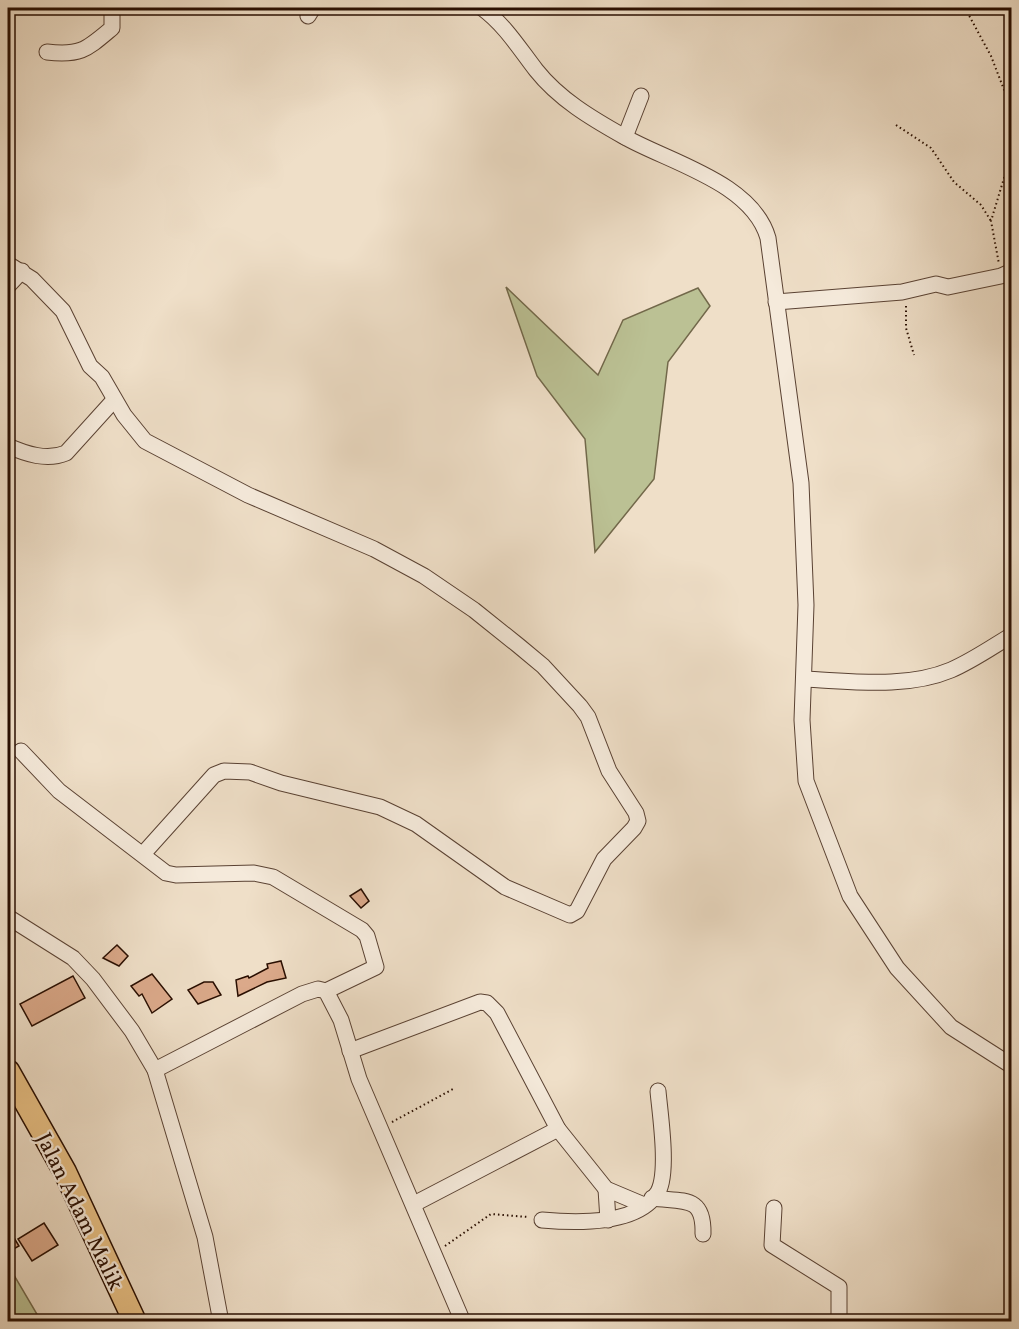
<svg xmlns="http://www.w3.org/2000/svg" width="1019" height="1329" viewBox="0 0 1019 1329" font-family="Vollkorn,serif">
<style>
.green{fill:#bbc194;stroke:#72684a;stroke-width:1.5}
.building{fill:#dba98a;stroke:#290e01;stroke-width:1.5}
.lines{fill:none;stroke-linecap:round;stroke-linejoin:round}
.minor-casing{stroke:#5a4233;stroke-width:17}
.highway-casing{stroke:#290e01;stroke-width:25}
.path{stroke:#290e01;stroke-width:2;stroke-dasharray:1.5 3;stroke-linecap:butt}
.minor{stroke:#f5eadb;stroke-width:15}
.highway{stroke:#e8c084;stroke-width:22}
.labels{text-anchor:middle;stroke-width:4.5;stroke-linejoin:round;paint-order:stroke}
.street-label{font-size:22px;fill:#290e01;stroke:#f5eadb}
</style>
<rect width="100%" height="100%" fill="#efdfc8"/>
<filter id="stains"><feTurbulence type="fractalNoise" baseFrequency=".00333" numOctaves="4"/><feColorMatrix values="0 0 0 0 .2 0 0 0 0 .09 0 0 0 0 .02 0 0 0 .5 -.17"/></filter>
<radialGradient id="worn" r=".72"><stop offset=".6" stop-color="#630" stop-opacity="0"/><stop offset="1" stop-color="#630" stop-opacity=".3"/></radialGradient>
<g class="green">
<polygon points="506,287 598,375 623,320 698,288 710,306 668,362 654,479 595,552 585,439 537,376"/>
<polygon points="8,1265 41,1321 8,1321"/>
</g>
<g class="building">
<polygon points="361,889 369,901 361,908 350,896"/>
<polygon points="117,945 128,956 119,966 103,958"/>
<polygon points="281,961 286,978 267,982 238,996 236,980 248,976 249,978 268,968 267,964"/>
<polygon points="152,974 172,999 152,1013 142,994 139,996 131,986"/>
<polygon points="73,976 85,998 32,1026 20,1004"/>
<polygon points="204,982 213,982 221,995 198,1004 188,990"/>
<polygon points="44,1223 58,1245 32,1261 18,1239"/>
<polygon points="8,1228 19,1246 8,1252"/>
</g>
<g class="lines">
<g class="minor-casing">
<g id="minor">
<path d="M482,8C505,25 519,48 536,70C559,99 591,118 623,136C668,162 752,182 768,238L801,483L806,605L802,720L806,781L850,896L897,968L951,1027L1012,1066"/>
<polyline points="308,16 313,8"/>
<path d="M47,52C81,56 87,49 112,28V8"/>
<polyline points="625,137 641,96"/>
<polyline points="8,264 32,279 63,311 90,366 102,377 124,415 145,441 248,495 374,549 424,576 474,610 519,646 543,666 580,706 588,717 609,771 636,813 638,821 634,828 604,859 577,911 570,915 505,887 416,824 380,807 281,783 250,772 224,771 214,775 143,854"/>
<polyline points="8,286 22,271"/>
<polyline points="776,302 902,292 936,284 948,287 1001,276 1012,271"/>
<path d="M8,446C26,454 47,461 66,453L114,400"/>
<path d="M804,679C851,681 906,689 951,670C972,661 992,647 1012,635"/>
<polyline points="21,751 59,791 166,873 176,875 254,873 273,877 362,930 367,936 376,967 326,991"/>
<polyline points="8,917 73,958 93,979 132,1031 155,1070 205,1237 221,1322"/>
<polyline points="350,1051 480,1002 487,1003 497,1013 558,1129 606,1189 644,1205"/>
<polyline points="155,1070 302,994 318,989 326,991 341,1020 359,1079 463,1322"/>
<polyline points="606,1189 608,1220"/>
<path d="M652,1198C684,1202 704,1195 703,1234"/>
<polyline points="414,1204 558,1129"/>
<polyline points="774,1208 772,1245 839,1287 839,1322"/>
<path d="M542,1220C575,1223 638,1226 658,1192C669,1172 660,1114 658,1091"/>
</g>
</g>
<g class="highway-casing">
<polyline id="highway" points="8,1071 65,1172 135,1322"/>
</g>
<g class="path">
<polyline points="965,8 991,56 1008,100 1011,155 991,221 999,264"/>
<polyline points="1007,8 1008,97"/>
<polyline points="1009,91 1012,82"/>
<polyline points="896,125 931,148 954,182 981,205 991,221"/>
<polyline points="906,306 906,328 914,355"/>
<polyline points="392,1122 455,1088"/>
<polyline points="445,1246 491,1214 528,1217"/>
</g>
<use href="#minor" class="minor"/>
<use href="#highway" class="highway"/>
</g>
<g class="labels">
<g class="street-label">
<text transform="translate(81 1211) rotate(64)" y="8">Jalan Adam Malik</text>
</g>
</g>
<rect width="1019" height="1329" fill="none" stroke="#efdfc8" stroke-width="30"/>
<rect x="9" y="9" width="1001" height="1311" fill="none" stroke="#290e01" stroke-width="3"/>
<rect x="15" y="15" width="989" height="1299" fill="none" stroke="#290e01" stroke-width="1.5"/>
<rect width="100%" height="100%" filter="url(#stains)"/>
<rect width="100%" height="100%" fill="url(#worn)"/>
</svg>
